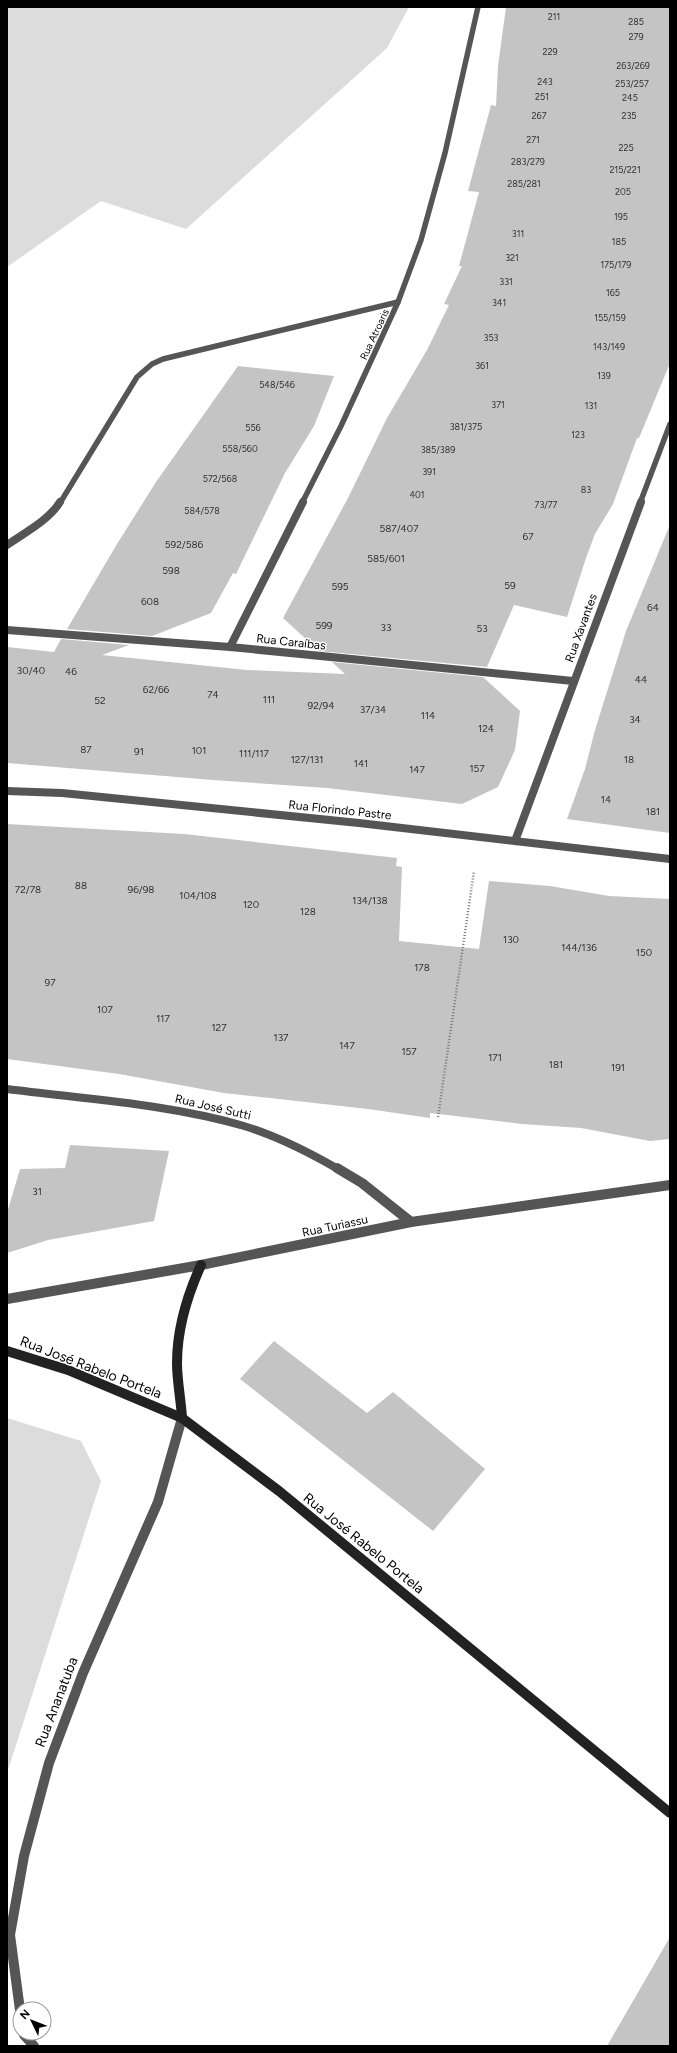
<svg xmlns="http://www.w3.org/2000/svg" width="677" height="2053" viewBox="0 0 677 2053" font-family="Figtree,sans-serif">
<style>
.green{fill:#dcdcdc}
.building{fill:#c4c4c4}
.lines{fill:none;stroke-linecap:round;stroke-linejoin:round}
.path{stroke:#777;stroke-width:2.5;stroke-dasharray:1 2;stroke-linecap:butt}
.lane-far1{stroke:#555;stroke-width:5.5}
.lane{stroke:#555;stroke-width:8}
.street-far2{stroke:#555;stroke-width:5.5}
.street-far1{stroke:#555;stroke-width:8}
.street{stroke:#555;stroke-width:10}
.secondary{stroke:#222;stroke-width:10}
.labels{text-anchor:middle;stroke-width:3;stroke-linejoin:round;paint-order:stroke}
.far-number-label{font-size:9px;fill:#313131}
.far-street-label{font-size:10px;fill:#000;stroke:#fff}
.number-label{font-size:10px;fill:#313131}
.street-label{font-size:12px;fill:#000;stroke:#fff}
.near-street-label{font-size:14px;fill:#000;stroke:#fff}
</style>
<rect width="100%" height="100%" fill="#fff"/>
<g class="green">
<polygon points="7,7 409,7 387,48 186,229 101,201 7,267"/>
<polygon points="7,1418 81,1441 101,1481 7,1773"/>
</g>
<g class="building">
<polygon points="506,7 670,7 670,363 639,438 637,438 613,504 595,534 586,558 567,617 514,605 487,667 319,651 283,618 348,498 387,418 427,350 449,305 444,304 462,266 459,266 479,192 468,191 491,105 496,106 498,66"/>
<polygon points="238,366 334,376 314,426 285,473 236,574 233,573 211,613 152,636 67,629 117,544 156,482"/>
<polygon points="669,527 670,833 567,819 585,769 595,730 626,631"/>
<polygon points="61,639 129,645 102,655 247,670 345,674 332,662 483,677 520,711 515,750 498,787 462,804 327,788 213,780 7,763 7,647 54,652"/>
<polygon points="7,824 184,834 397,858 396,866 402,867 399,941 479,949 489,881 550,886 609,896 670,899 670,1139 650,1141 581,1128 522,1124 430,1113 430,1118 368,1109 224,1093 119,1074 7,1059"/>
<polygon points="70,1145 169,1151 154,1221 48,1240 7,1253 7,1213 20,1169 65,1168"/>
<polygon points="274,1341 367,1413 393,1392 485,1469 433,1531 240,1379"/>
<polygon points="670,1937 670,2046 607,2046"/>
</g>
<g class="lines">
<polyline class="path" points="438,1117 474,871"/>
<polyline class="lane-far1" points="60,503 137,377 152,364 163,359 398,302"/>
<path class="lane" d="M7,545C24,533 49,520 60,502"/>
<g class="street-far2">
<polyline points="302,503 341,426 398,302 421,240 445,153 478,7"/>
<polyline points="640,503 670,424"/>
</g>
<g class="street-far1">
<polyline points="7,630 230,647 573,681"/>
<polyline points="230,647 303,502"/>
<polyline points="7,791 62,793 359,823 670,859"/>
<polyline points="515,841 641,502"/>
<path d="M7,1089C84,1099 170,1104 244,1126C274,1135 312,1154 338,1169"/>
</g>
<g class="street">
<polyline points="337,1168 362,1183 411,1222"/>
<polyline points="7,1299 201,1265 411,1222 670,1185"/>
<polyline points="20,2010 10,1935 24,1856 49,1763 83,1673 158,1502 182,1418"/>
<polyline points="24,2035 34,2046"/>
</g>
<g class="secondary">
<polyline points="7,1351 68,1370 182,1418 279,1491 670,1813"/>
<path d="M182,1418C181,1400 177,1381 177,1363C177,1328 187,1296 201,1265"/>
</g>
</g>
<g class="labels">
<g class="far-number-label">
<text x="554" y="20">211</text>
<text x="636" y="25">285</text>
<text x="636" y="40">279</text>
<text x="550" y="55">229</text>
<text x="633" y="69">263/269</text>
<text x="545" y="85">243</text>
<text x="632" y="87">253/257</text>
<text x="542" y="100">251</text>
<text x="630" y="101">245</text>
<text x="539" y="119">267</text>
<text x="629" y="119">235</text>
<text x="533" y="143">271</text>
<text x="626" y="151">225</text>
<text x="528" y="165">283/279</text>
<text x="625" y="173">215/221</text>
<text x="524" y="187">285/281</text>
<text x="623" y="195">205</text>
<text x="621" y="220">195</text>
<text x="518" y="237">311</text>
<text x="619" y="245">185</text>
<text x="512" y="261">321</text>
<text x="616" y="268">175/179</text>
<text x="506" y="285">331</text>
<text x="613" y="296">165</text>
<text x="499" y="306">341</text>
<text x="610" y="321">155/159</text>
<text x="491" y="341">353</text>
<text x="609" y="350">143/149</text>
<text x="482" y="369">361</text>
<text x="604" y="379">139</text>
<text x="277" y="388">548/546</text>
<text x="498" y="408">371</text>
<text x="591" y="409">131</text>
<text x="466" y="430">381/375</text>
<text x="253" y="431">556</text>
<text x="578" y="438">123</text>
<text x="240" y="452">558/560</text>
<text x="438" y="453">385/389</text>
<text x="429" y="475">391</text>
<text x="220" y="482">572/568</text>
<text x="586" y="493">83</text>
<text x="417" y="498">401</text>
<text x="546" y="508">73/77</text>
<text x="202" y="514">584/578</text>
</g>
<g class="far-street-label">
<text transform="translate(374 334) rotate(-65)" y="4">Rua Atroaris</text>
</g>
<g class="number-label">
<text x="399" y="532">587/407</text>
<text x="528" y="540">67</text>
<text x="184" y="548">592/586</text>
<text x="386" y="562">585/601</text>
<text x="171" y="574">598</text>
<text x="510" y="589">59</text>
<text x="340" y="590">595</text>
<text x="150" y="605">608</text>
<text x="653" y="611">64</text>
<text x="324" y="629">599</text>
<text x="386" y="631">33</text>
<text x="482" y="632">53</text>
<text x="31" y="674">30/40</text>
<text x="71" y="675">46</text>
<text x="641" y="683">44</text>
<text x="156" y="693">62/66</text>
<text x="213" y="698">74</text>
<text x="269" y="703">111</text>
<text x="100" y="704">52</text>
<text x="321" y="709">92/94</text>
<text x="373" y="713">37/34</text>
<text x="428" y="719">114</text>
<text x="635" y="723">34</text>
<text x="486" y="732">124</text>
<text x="86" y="753">87</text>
<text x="199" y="754">101</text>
<text x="139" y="755">91</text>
<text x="254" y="757">111/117</text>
<text x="307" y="763">127/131</text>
<text x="629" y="763">18</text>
<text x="361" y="767">141</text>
<text x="477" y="772">157</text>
<text x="417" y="773">147</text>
<text x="606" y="803">14</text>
<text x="653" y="815">181</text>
<text x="81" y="889">88</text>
<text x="28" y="893">72/78</text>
<text x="141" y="893">96/98</text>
<text x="198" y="899">104/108</text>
<text x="370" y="904">134/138</text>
<text x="251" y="908">120</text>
<text x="308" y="915">128</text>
<text x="511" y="943">130</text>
<text x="579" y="951">144/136</text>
<text x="644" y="956">150</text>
<text x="422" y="971">178</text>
<text x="50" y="986">97</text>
<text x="105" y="1013">107</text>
<text x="163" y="1022">117</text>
<text x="219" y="1031">127</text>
<text x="281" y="1041">137</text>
<text x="347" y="1049">147</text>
<text x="409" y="1055">157</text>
<text x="495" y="1061">171</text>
<text x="556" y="1068">181</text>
<text x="618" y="1071">191</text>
<text x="37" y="1195">31</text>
</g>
<g class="street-label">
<text transform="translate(581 628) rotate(-70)" y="4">Rua Xavantes</text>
<text transform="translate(291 642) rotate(6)" y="4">Rua Caraíbas</text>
<text transform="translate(340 810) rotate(6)" y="4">Rua Florindo Pastre</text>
<text transform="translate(213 1107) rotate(13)" y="4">Rua José Sutti</text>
<text transform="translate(335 1226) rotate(-12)" y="4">Rua Turiassu</text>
</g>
<g class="near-street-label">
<text transform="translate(91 1367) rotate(21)" y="5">Rua José Rabelo Portela</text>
<text transform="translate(364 1543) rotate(39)" y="5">Rua José Rabelo Portela</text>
<text transform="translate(56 1702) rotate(-69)" y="5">Rua Ananatuba</text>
</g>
</g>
<rect width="677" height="2053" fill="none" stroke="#000000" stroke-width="16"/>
<g transform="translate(32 2021) rotate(313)"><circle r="19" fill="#ffffff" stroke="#999999"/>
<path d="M0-3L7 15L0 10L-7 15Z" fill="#000000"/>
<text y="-6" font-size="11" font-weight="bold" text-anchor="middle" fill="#000000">N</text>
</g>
</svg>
